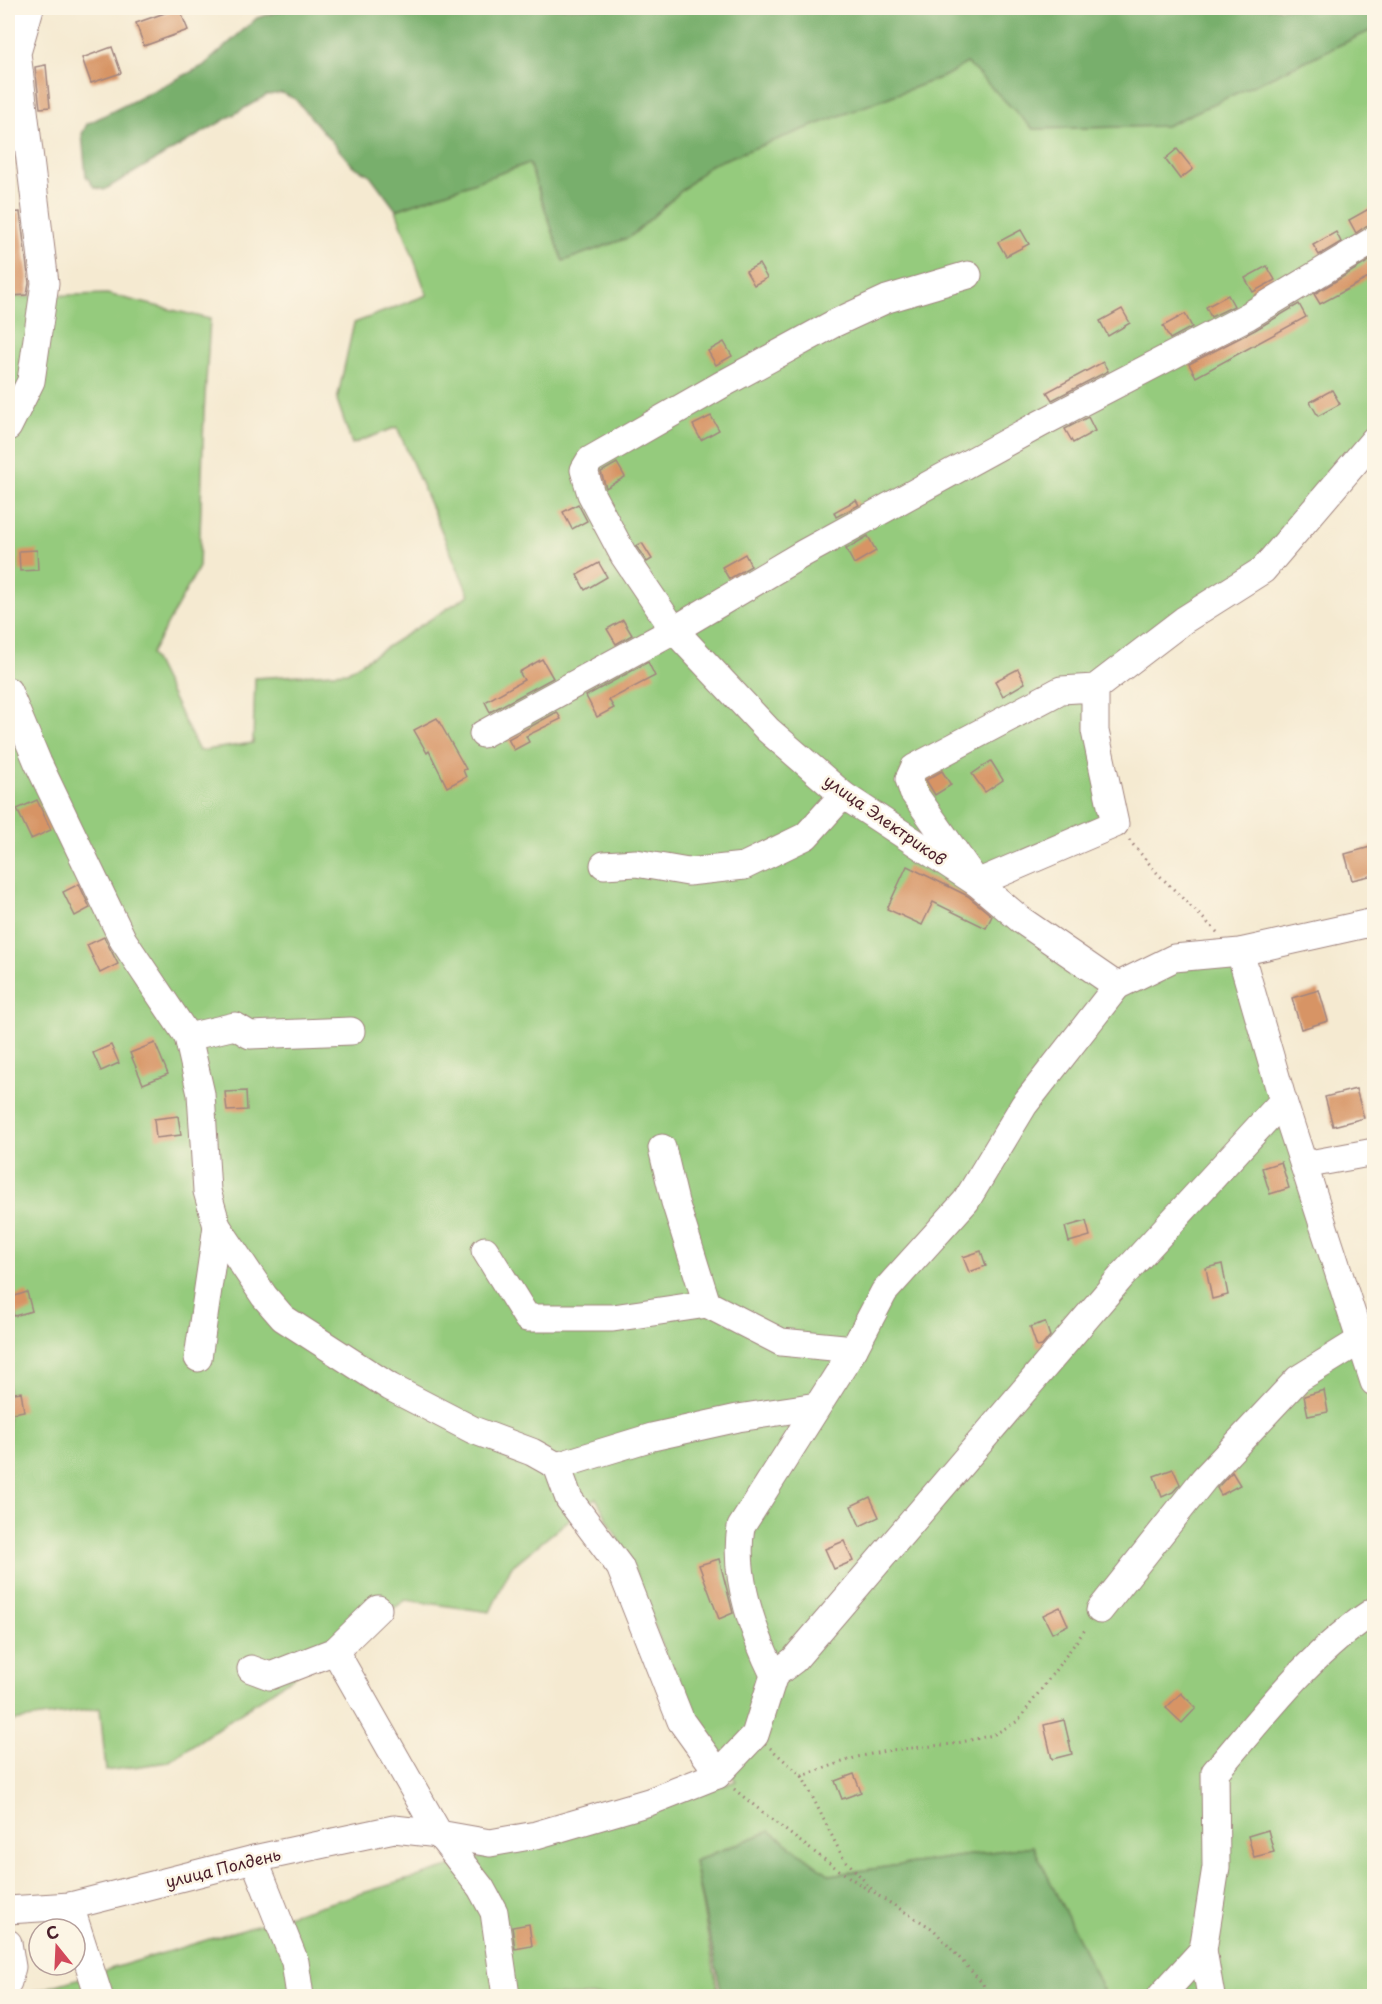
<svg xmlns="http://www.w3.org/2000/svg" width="1382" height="2004" viewBox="0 0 1382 2004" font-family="'Playpen Sans',sans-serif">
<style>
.green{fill:#95cb7d;stroke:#707554;stroke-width:1.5}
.forest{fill:#78af6c;stroke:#61674c;stroke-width:1.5}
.building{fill:#d79465}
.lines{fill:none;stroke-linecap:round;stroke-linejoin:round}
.minor-casing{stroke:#a0847e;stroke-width:29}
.path{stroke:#a0847e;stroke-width:3;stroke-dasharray:1.5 4.5;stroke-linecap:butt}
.minor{stroke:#fff;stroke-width:27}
.labels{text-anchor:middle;stroke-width:5;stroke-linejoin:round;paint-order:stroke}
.street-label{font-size:16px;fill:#4a1f2b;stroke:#fcf5e5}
</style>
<rect width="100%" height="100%" fill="#fcf5e5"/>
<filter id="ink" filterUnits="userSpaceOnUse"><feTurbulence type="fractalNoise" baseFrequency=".0167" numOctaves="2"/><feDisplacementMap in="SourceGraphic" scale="12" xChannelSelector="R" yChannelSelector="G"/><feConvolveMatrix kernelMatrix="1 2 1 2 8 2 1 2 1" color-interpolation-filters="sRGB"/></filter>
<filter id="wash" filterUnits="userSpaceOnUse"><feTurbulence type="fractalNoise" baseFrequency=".008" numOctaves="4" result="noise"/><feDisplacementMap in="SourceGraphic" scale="24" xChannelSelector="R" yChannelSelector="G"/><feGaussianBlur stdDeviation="1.35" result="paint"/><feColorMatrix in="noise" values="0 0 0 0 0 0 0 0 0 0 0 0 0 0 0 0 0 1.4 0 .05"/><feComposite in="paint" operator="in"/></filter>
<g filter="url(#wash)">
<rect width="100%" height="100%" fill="#f5ead1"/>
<polygon class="green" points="1374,29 1374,440 1263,570 1095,688 1115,824 978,883 1117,986 1240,952 1374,1382 1374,1996 1106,1996 1033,1846 830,1875 770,1831 694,1861 719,1996 20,1996 736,1781 683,1704 634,1569 596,1498 511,1567 490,1612 406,1600 168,1762 106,1771 100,1708 8,1722 8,297 107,294 210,319 204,413 199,567 151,654 199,751 253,743 255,678 347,672 469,595 397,427 352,444 337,400 354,323 427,295 396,210 529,163 563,261 630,237 710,165 947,75 967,62 1034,129 1166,126"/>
<g class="forest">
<polygon points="291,8 1374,8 1374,29 1166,126 1033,129 967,63 947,75 710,165 630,237 563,261 529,163 396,210 370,175 353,166 295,99 282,93 267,95 104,190 94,187 86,176 82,134 87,124 203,66 257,18"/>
<polygon points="770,1831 830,1875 1033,1846 1106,1996 722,1996 694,1861"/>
</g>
<g id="blocks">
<g class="building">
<polygon points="179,8 188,30 144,46 136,23"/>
<polygon points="112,47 121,73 91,83 82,58"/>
<polygon points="46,65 50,107 40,108 35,67"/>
<polygon points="1177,149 1193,169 1180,179 1165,159"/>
<polygon points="1374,206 1374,224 1366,226 1356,233 1349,220"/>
<polygon points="20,212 29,283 27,295 11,296 8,266 8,213"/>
<polygon points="1021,230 1029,244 1006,256 998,242"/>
<polygon points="1336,232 1341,242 1319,255 1313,245"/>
<polygon points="1374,258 1374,275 1320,304 1314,294"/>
<polygon points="759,264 767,278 754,285 746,271"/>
<polygon points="1267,266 1275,280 1253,292 1245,278"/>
<polygon points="1228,295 1234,306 1211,317 1206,307"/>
<polygon points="1299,304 1306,317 1196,377 1189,364 1255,330"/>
<polygon points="1122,309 1130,323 1108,336 1100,321"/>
<polygon points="1185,314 1192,327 1170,339 1163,326"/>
<polygon points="724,342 732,356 716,365 708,351"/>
<polygon points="1103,362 1108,371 1052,400 1047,392"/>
<polygon points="1332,390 1340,404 1318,416 1310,402"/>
<polygon points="711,416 719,430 701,440 693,425"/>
<polygon points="1088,417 1095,431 1073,443 1065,429"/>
<polygon points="617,463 625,477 606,488 601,472"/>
<polygon points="856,500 859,505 836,517 834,512"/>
<polygon points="578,504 587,521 572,529 563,512"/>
<polygon points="868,536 876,551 854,564 846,549"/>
<polygon points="642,543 652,559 647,562 636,546"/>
<polygon points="37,550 38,570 20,571 19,551"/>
<polygon points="745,554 751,566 729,579 722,567"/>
<polygon points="599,563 607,577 585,590 577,575"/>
<polygon points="623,620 632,635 616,644 607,629"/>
<polygon points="542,659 553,678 490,712 485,702 524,680 519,672"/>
<polygon points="648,662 655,676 609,700 614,708 597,717 586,696"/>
<polygon points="1018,669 1025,683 1003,696 995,681"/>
<polygon points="557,712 561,719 526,736 529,742 514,750 508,739"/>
<polygon points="437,718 466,769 463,770 466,777 447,787 429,751 427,753 414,730"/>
<polygon points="991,761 1003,780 985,792 972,774"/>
<polygon points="942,771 951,785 935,795 926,780"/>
<polygon points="37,800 51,830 31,839 17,809"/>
<polygon points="1374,846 1374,875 1352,880 1345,854"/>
<polygon points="907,866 968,896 992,916 986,928 933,902 922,925 887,909"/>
<polygon points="79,884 90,908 75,916 63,892"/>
<polygon points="104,937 118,964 100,973 87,945"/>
<polygon points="1319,990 1328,1021 1301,1029 1292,998"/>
<polygon points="155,1043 168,1074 143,1084 130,1053"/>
<polygon points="111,1045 119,1063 101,1071 93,1053"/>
<polygon points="1356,1089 1364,1118 1333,1126 1325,1097"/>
<polygon points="246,1091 247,1110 227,1111 225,1092"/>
<polygon points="178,1116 181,1135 156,1138 154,1119"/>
<polygon points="1281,1162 1289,1188 1270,1194 1262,1168"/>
<polygon points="1086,1221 1090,1236 1069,1242 1065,1227"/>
<polygon points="981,1251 986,1266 969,1272 963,1257"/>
<polygon points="1222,1264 1228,1295 1212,1299 1206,1268"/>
<polygon points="27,1292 32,1311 14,1316 9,1298"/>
<polygon points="1045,1322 1050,1336 1042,1346 1037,1347 1030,1327"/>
<polygon points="1324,1390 1328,1412 1308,1416 1304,1396"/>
<polygon points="21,1392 24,1411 8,1414 8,1394"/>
<polygon points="1173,1469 1180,1484 1173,1492 1162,1497 1154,1476"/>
<polygon points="1232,1472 1240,1485 1221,1495 1217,1488"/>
<polygon points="870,1497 879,1517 860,1526 851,1506"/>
<polygon points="844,1541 853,1561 834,1569 825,1549"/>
<polygon points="719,1559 733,1613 719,1619 699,1565"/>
<polygon points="1060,1607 1068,1625 1052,1633 1043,1615"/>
<polygon points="1181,1693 1196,1708 1182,1723 1166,1708"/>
<polygon points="1064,1720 1072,1754 1052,1759 1044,1725"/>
<polygon points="854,1774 861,1792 842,1799 835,1781"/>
<polygon points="1268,1830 1274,1852 1254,1857 1248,1836"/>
<polygon points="529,1924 532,1946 515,1949 512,1927"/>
</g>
</g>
</g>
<g filter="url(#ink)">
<use href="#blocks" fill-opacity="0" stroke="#a0847e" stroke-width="1.5"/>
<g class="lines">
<g class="minor-casing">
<g id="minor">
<polyline points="968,275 887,299 835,323 721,385 590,460 584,470 591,494 624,556 674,630 768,730 843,795 977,883 1021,920 1117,986"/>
<polyline points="8,427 31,381 45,283 17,53 30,8"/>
<polyline points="1095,688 1061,690 914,768 909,779 913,792 977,883 1115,824 1095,731 1095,688 1184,620 1263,570 1374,440"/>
<polyline points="8,691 38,763 123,940 188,1037 201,1094 207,1191 217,1226 264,1296 283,1318 390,1387 473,1430 532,1452 557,1466 569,1499 620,1567 681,1721 709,1760 717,1775"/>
<polyline points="483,734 674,630 804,553 1040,424 1248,316 1374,240"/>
<polyline points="604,865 636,863 688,872 744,866 806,836 843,795"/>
<polyline points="1240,952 1283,1101 1374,1382"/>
<polyline points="188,1037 235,1026 250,1035 351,1031"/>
<polyline points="662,1148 675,1202 707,1304"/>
<polyline points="1304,1165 1374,1152"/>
<polyline points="485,1250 527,1318 613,1318 707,1304 781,1342 854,1349"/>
<polyline points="198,1358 217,1226"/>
<polyline points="557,1466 652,1437 738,1418 817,1406"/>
<polyline points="378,1609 335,1651 439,1834 481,1888 494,1912 506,1996"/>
<polyline points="1100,1610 1204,1479 1298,1379 1361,1340"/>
<polyline points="251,1669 270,1676 335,1651"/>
<polyline points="774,1675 794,1660 1122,1276 1283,1101"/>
<polyline points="254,1859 295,1962 300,1996"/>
<polyline points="70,1906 99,1996"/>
<path d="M8,1910L70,1906L254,1859L394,1829L439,1834L490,1843L536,1835L649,1802L717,1775L755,1735L774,1675C753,1632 733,1576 741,1527L854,1349L884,1292L966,1201L1024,1105L1117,986L1174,958L1240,952L1374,922"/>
<polyline points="8,1943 12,1967 8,1982"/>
<polyline points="1161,1996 1203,1950"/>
<path d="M1211,1996L1203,1950L1216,1867L1215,1772C1264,1715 1311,1652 1374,1611"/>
</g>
</g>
<g class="path">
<polyline points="1129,840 1158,874 1218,933"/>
<polyline points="770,1748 802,1776 857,1757 891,1750 953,1744 993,1735 1018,1721 1087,1627"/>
<polyline points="802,1776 842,1856 877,1895 933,1929 983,1984 987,1996"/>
<path d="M734,1789C779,1826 824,1861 873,1893"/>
</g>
<use href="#minor" class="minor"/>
</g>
</g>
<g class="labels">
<g class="street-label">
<text transform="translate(885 820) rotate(35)" y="6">улица Электриков</text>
<text transform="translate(223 1868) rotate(-14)" y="6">улица Полдень</text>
</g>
</g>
<rect width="1382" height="2004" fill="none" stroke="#fcf5e5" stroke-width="30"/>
<g transform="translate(57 1947) rotate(342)"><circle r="28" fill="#fcf5e5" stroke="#b59f9b" stroke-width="1.5"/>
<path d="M0-4.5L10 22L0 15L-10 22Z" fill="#d1495b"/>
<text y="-9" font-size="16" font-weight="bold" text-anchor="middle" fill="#4a1f2b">С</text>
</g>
</svg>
